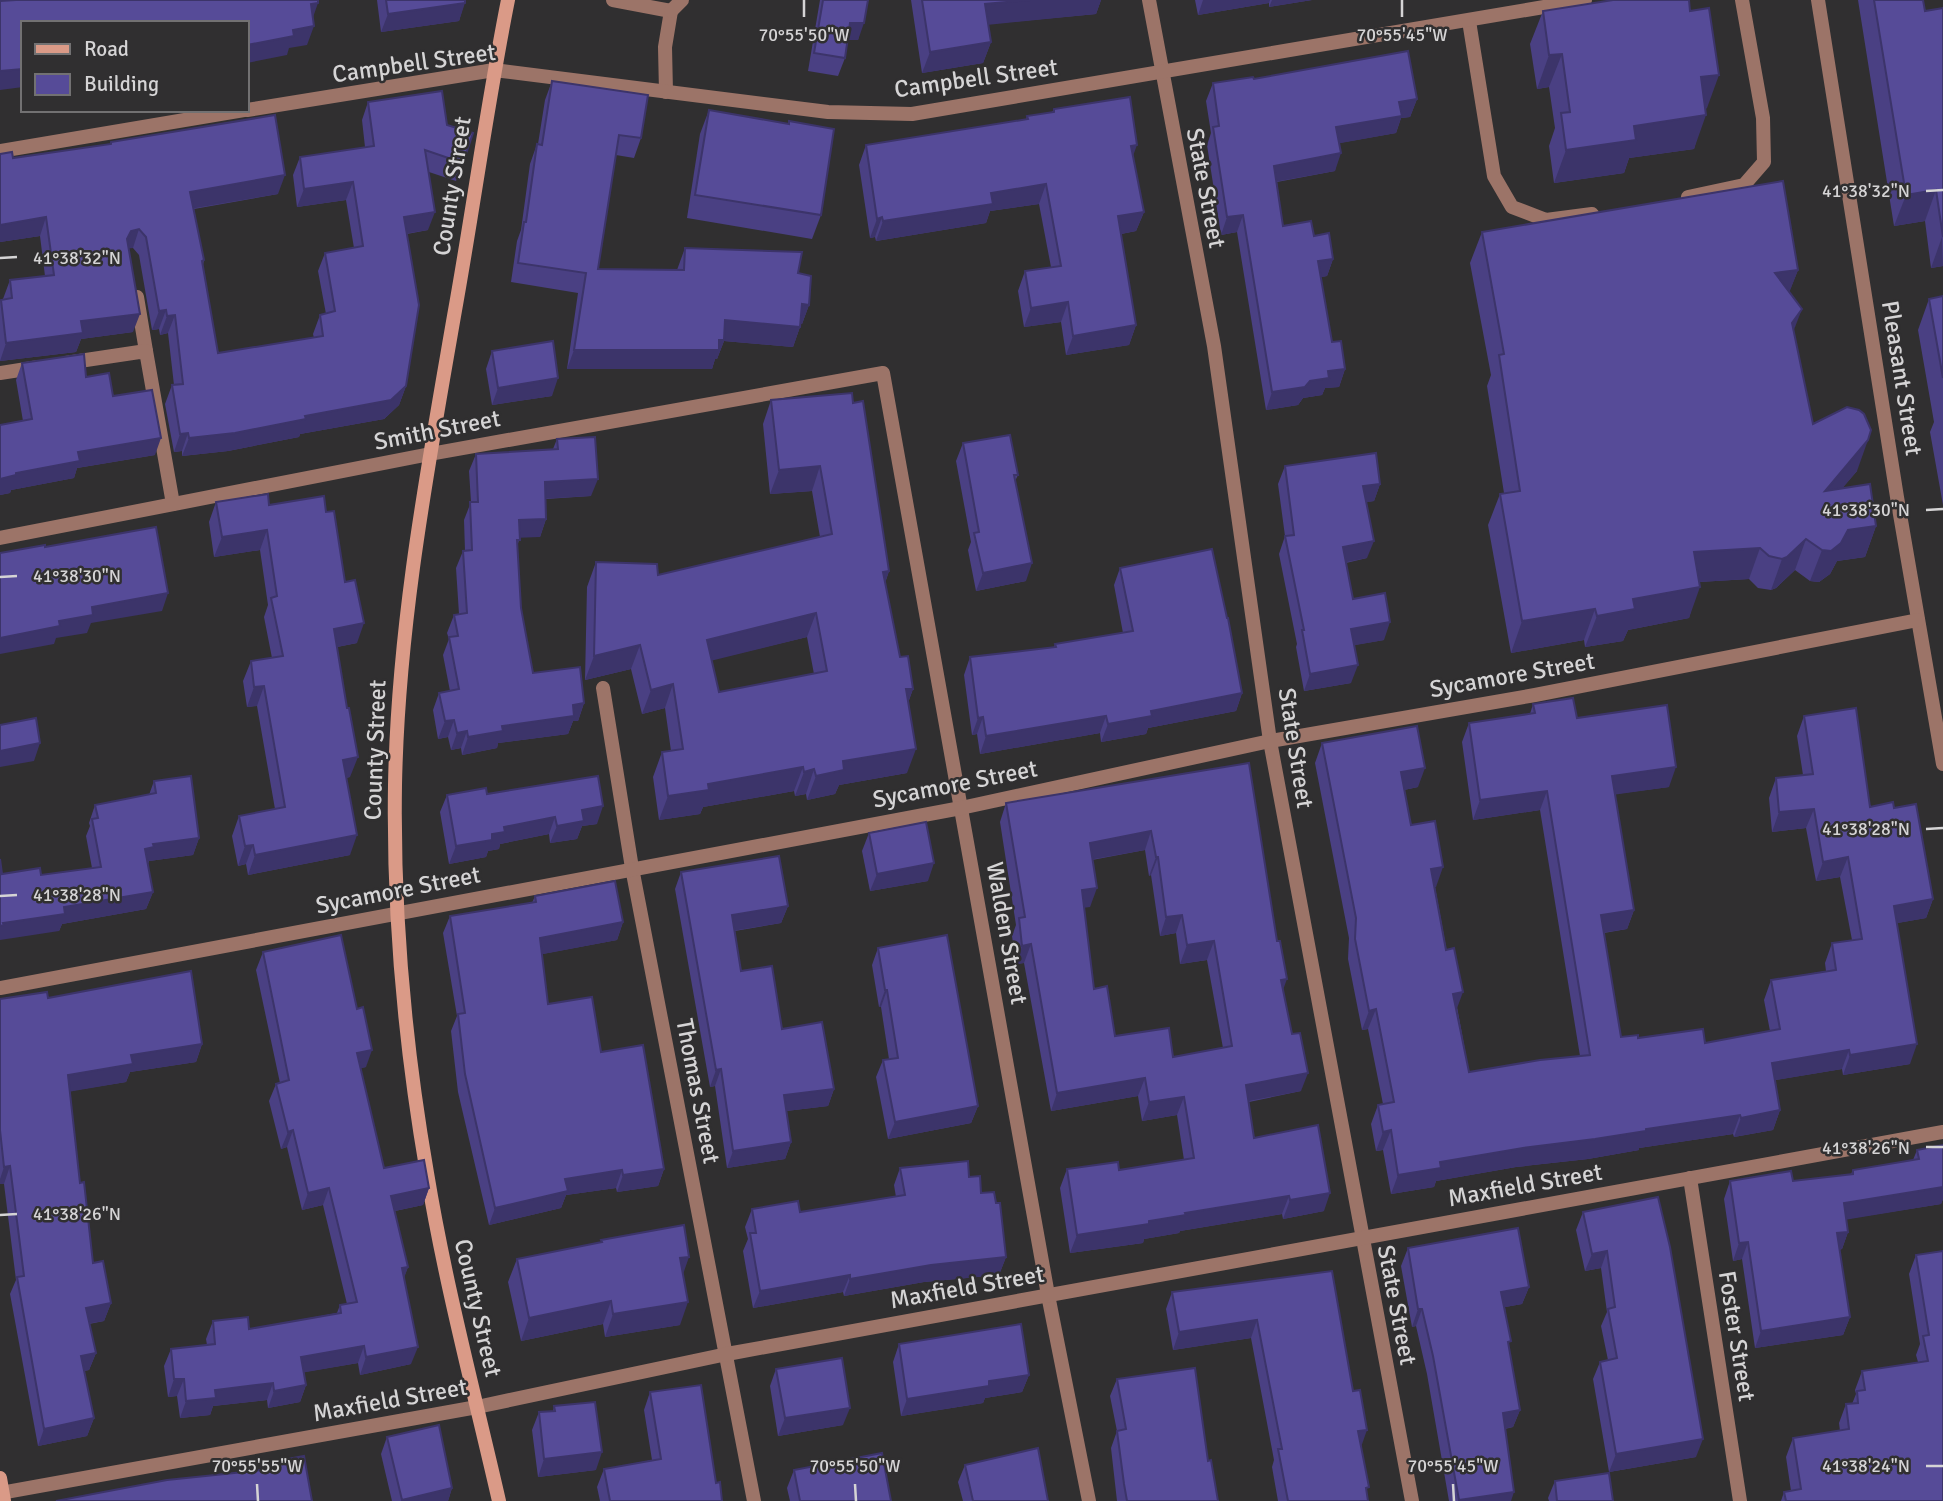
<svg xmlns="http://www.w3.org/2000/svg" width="1943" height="1501" viewBox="0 0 1943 1501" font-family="Signika,sans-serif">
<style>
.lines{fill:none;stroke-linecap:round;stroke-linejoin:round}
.service{stroke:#9c7468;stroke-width:14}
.minor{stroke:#9c7468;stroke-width:14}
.secondary{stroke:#da9a87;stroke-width:14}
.wall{fill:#4a4083;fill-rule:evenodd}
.shaded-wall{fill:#3c346a}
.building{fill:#564b98;stroke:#3c346a;stroke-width:2;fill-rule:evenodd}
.ticks{fill:none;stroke:#d5d4d5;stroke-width:2.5}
.labels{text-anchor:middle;stroke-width:5;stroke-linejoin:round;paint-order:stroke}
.street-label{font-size:24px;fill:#d5d4d5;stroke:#302f30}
.ticks-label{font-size:18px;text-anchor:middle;fill:#d5d4d5;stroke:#302f30;stroke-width:5;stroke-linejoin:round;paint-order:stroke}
</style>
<rect width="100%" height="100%" fill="#302f30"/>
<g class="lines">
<g class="service">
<polyline points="613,0 671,11 665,47 666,92"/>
<polyline points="671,11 682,0"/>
<polyline points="1469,21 1494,176 1512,207 1546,220 1592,214"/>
<polyline points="1688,197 1744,185 1764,162 1763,118 1742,0"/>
</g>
<g class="minor">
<polyline points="1149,0 1214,346 1270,741 1412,1501"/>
<polyline points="1818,0 1897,497 1943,764"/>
<polyline points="247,110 494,70 828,112 912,114 1585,0"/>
<polyline points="0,151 244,110"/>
<polyline points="137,297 146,351"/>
<polyline points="66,363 146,351 173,504"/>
<polyline points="0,373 39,367"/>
<polyline points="0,538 430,454 883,373 1048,1295 1089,1501"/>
<polyline points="603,688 632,868 754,1501"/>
<polyline points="0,988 961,808 1270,741 1535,695 1918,620"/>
<polyline points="1690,1178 1740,1501"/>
<polyline points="0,1493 477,1407 727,1354 1943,1132"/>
</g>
<g class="secondary">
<polyline points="0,1478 4,1501"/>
<path d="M499,1501C474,1392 445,1283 427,1173C405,1046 393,914 395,785C398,626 427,472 454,316C473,211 487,105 508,0"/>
</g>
</g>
<g class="wall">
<polygon points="377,0 465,0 459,21 381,32"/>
<polygon points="820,0 868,0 858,40 848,40 845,58 838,76 808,71"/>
<polygon points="911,0 1101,0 1096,14 988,24 991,42 983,63 922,73"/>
<polygon points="1195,0 1312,0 1269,7 1269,3 1198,15"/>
<polygon points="1858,0 1923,0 1925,11 1943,8 1943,266 1931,268 1925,221 1894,226"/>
<polygon points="1543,11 1707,108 1705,109 1694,149 1629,158 1624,173 1554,183 1549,146 1555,128 1549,87 1537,89 1530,44"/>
<polygon points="552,81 641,138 634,158 616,155 598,269 677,270 685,248 798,273 809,305 802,324 801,324 793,347 724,341 717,359 715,359 712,369 567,369 578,293 511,282 517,241 521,230 530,164 537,144 538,144 545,100"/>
<polygon points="1213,83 1417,99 1410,117 1401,118 1396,133 1339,143 1335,171 1277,182 1283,226 1314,236 1333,259 1327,276 1321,277 1332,342 1345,369 1339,387 1325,388 1322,395 1303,398 1298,405 1266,410 1237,232 1221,235 1207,145 1211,133 1206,101"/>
<polygon points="368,102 447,125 463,163 456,181 429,172 428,230 407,234 406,386 399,405 384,419 300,434 299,437 228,451 182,456 182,451 174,452 165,404 172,385 174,385 168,333 160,335 159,329 152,330 139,255 133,248 129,248 133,332 81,339 76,352 0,361 0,301 1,300 3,299 10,280 45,276 40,236 0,242 0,154 13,158 110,144 111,142 278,194 194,209 204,260 203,265 218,353 314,338 313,334 320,315 326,314 318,271 325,253 354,248 346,200 297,207 293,175 300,157 365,147 362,120"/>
<polygon points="1054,109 1133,157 1144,212 1136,231 1121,234 1136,325 1129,345 1066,355 1061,322 1024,327 1018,291 1025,271 1051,267 1039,204 990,211 986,223 876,241 875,237 870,238 859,165 866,145 1026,119 1027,116 1052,112"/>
<polygon points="709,110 821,215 812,239 687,218 700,134"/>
<polygon points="1482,232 1798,270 1789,292 1794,332 1813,424 1857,471 1842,488 1876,526 1865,557 1837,561 1830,574 1819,582 1810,581 1795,570 1776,588 1771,590 1758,588 1749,579 1699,582 1689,618 1628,630 1623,641 1585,647 1584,640 1511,653 1488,525 1500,494 1504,493 1487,386 1491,375 1470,263"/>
<polygon points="1943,296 1943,505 1930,432 1934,422 1918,330 1929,299"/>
<polygon points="492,351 552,396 492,405 486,369"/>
<polygon points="22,363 86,377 113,396 155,455 77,468 74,478 11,490 10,493 0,495 0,425 23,421 16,380"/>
<path d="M771,400L853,403L889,571L885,583L900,657L913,689L908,703L907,773L839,785L835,794L807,800L806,794L795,796L794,791L703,807L700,814L659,820L653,777L662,752L671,751L665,708L642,714L631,669L585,680L587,587L596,562L658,575L820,537L812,491L770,494L763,424ZM807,637L814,674L719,692L711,660Z"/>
<polygon points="557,439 591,496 546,499 546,519 540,537 520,537 517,547 521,608 533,673 584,703 578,721 573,721 568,734 498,743 497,748 462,755 461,748 451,750 448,737 438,739 433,710 439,693 450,691 443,655 449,639 447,633 454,615 459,614 456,568 463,551 465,551 464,520 471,502 469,471 476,454 553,449"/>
<polygon points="963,443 1018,475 1015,481 1026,581 976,591 968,550 971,542 956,461"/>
<polygon points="1285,466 1380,484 1374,501 1366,502 1367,558 1346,563 1353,599 1384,640 1354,645 1351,683 1304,691 1296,647 1297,644 1279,554 1285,536 1278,484"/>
<polygon points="216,502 269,505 326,512 345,582 357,643 337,647 350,777 346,778 350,855 248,875 246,864 238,866 232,836 239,816 275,809 257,706 247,707 243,681 251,661 272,658 264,617 268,605 260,550 214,557 209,522"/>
<polygon points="1120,568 1242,693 1236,711 1148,728 1146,734 1101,742 1100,733 980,754 977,734 972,735 964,675 970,657 1054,647 1055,644 1123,633 1114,585"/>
<polygon points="1533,704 1577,718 1669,787 1615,794 1634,910 1627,929 1604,933 1621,1037 1705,1043 1770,1031 1764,1000 1771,980 1826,971 1825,963 1832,943 1852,940 1840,877 1816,881 1806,828 1772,832 1769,798 1776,778 1803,775 1797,736 1804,716 1870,807 1894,808 1933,899 1926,918 1897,923 1910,1064 1843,1075 1842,1069 1775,1080 1780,1110 1773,1130 1734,1137 1733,1134 1639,1148 1639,1150 1588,1159 1516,1167 1436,1181 1434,1187 1391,1194 1383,1150 1376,1151 1371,1124 1378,1105 1383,1104 1368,1029 1362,1030 1348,959 1349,938 1315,763 1322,743 1418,787 1404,790 1411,825 1436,887 1435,887 1469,1072 1580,1056 1540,810 1473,820 1462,742 1469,723 1530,714"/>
<path d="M1249,763L1283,989L1301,1091L1249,1102L1254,1138L1324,1211L1283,1219L1282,1214L1180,1231L1179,1233L1144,1239L1143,1243L1070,1253L1060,1188L1067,1169L1119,1170L1184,1160L1177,1115L1142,1121L1138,1096L1051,1111L1024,963L1016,964L1012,936L1016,925L1000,822L1006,803ZM1145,850L1149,876L1151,875L1160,936L1176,933L1180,964L1207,960L1223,1048L1173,1057L1115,1036L1094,989L1084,907H1090L1092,860Z"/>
<polygon points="154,781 199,838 193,855 149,861 148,864 153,892 146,909 62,924 59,931 2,874 41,875 92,868 86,836 90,826 89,823 95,805 149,795"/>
<polygon points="487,794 597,824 582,826 577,839 550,843 549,834 500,844 499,849 488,851 486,857 449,864 440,812 447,795"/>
<polygon points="869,833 928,881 870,891 862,851"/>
<polygon points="681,872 788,906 781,923 735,931 741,971 782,1029 834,1089 828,1106 786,1111 791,1142 785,1159 727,1168 715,1086 710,1087 675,889"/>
<polygon points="535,896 623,922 617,940 542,954 548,1004 601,1052 664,1169 658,1186 617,1192 616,1188 566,1195 561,1208 489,1225 458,1092 451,1031 457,1016 443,933 450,916 532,903"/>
<polygon points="878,948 978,1106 971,1123 888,1139 876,1077 883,1060 889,1059 881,1007 879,1007 872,965"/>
<polygon points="263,952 366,1067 360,1068 384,1168 429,1188 423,1205 395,1211 408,1267 404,1277 411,1364 360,1375 358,1363 304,1372 306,1385 300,1402 268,1408 267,1400 213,1406 210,1415 180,1418 177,1396 168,1397 164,1366 171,1349 207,1345 206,1339 213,1321 249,1329 337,1313 340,1305 347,1304 323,1205 302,1210 287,1147 281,1149 269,1101 276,1084 280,1083 256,970"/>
<polygon points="48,998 202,1044 196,1062 130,1072 126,1082 70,1091 80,1183 93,1263 111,1303 104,1321 89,1324 96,1353 89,1370 84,1371 94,1418 87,1436 38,1446 10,1294 16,1280 4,1184 0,1184 0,999"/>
<polygon points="1943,1145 1943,1199 1941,1204 1846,1219 1848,1232 1842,1249 1839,1250 1850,1317 1843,1335 1755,1348 1742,1259 1733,1261 1724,1199 1730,1181 1793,1181 1851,1174 1853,1170 1913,1160 1917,1150"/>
<polygon points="900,1168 969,1177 981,1193 996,1203 1006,1257 999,1275 924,1282 844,1296 843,1292 753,1308 743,1251 748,1239 745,1227 752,1209 800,1212 896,1197 894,1185"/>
<polygon points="1658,1197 1696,1457 1609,1472 1593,1379 1600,1362 1608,1360 1601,1326 1607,1312 1601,1268 1585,1271 1576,1230 1583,1212"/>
<polygon points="601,1240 680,1325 605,1337 603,1324 521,1341 508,1282 517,1259 601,1242"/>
<polygon points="1408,1248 1529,1287 1522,1304 1505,1307 1509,1347 1520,1410 1513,1427 1505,1429 1511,1501 1449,1501 1427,1374 1416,1326 1412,1327 1401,1266"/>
<polygon points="1943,1251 1943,1501 1781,1501 1784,1492 1791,1491 1786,1457 1793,1438 1840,1431 1839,1423 1846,1404 1852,1404 1856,1394 1855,1390 1862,1371 1918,1362 1916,1355 1920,1344 1909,1274 1916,1255"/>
<polygon points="1332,1271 1361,1446 1368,1501 1278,1501 1272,1467 1274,1460 1251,1338 1173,1350 1166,1309 1172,1292"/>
<polygon points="899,1344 1029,1375 1022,1392 985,1398 983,1403 901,1416 893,1362"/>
<polygon points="776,1369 843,1425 778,1436 770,1386"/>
<polygon points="1117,1379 1208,1461 1218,1501 1117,1501 1111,1448 1117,1431 1110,1396"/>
<polygon points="650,1392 716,1483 722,1501 600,1501 597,1487 604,1469 652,1460 644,1410"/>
<polygon points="554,1406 596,1470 538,1477 532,1430 539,1412 553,1411"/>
<polygon points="387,1437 452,1488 448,1501 392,1501 381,1454"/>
<polygon points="965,1465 1048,1501 963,1501 958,1482"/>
<polygon points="794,1470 891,1501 790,1501 787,1488"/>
<polygon points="1555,1481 1613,1501 1549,1501 1548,1498"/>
</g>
<g class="shaded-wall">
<polygon points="1030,0 1101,0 1096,14 977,26 985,4"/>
<polygon points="1203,0 1270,0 1269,3 1198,15"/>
<polygon points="1272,0 1312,0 1269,7"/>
<polygon points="318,3 311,23 311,4"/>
<polygon points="465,3 459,21 381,32 388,14"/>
<polygon points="850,23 864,23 858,40 844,40"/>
<polygon points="314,26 307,45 289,48 287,55 247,63 247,45 293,30"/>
<polygon points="991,42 983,63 922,73 930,52"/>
<polygon points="1562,54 1549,87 1537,89 1549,55"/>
<polygon points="23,69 23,87 0,90 0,71"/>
<polygon points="1719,75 1707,108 1689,111 1701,77"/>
<polygon points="1417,99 1410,117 1401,118 1396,133 1330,145 1336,127 1399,102"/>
<polygon points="1706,115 1694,149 1629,158 1624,173 1554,183 1566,150 1634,126"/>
<polygon points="1137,145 1130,164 1131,146"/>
<polygon points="1341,153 1335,171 1268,183 1274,166"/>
<polygon points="285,175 278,194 184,210 190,192"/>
<polygon points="353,182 346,200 297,207 304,189"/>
<polygon points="1046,184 1039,204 990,211 986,223 876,241 883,221 991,193"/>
<polygon points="1936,190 1925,221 1894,226 1906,195"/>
<polygon points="435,212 428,230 398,235 404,217"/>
<polygon points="1144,212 1136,231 1111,236 1118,216"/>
<polygon points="1243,215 1237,232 1221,235 1227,217"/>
<polygon points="46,217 40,236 0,242 0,225"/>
<polygon points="882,217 875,237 870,238 877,219"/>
<polygon points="139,229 133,248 124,249 120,258 131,231"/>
<polygon points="1942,237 1943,266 1931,268"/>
<polygon points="1333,259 1327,276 1312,279 1318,261"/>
<polygon points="1798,270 1786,301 1775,273"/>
<polygon points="1068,302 1061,322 1024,327 1031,308"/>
<polygon points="802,304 809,305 802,324 795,324"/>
<polygon points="1802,309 1790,340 1792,323"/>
<polygon points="166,310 159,329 152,330 159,311"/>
<polygon points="140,314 133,332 81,339 76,352 0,361 6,343 81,321"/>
<polygon points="175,315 168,333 160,335 167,316"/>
<polygon points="725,320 800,327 793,347 724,341 717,359 715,359 712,369 567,369 574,350"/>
<polygon points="1136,325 1129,345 1066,355 1073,336"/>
<polygon points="1345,369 1339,387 1325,388 1322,395 1303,398 1298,405 1266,410 1272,392 1310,381 1328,371"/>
<polygon points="558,378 552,396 492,405 498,388"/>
<polygon points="406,386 399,405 384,419 300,434 299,437 228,451 182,456 189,438 305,416"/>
<polygon points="188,433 182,451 174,452 180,434"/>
<polygon points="161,438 155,455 77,468 74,478 11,490 10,493 0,495 0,479 16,473 78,452"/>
<polygon points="1868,440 1857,471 1814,522 1825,491"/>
<polygon points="820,466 812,491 770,494 779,470"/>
<polygon points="598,479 591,496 539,499 545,482"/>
<polygon points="1380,484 1374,501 1357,504 1363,486"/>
<polygon points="546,519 540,537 513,538 519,520"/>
<polygon points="1876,526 1865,557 1837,561 1830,574 1819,582 1810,581 1822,550 1848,530"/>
<polygon points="267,530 260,550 214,557 222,537"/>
<polygon points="1806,539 1795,570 1776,588 1771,590 1782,559"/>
<polygon points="1374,541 1367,558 1337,564 1343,547"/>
<polygon points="1760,548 1749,579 1682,583 1694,552"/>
<polygon points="1032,563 1026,581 976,591 983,573"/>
<polygon points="889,571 881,595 883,572"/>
<polygon points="1700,587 1689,618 1628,630 1623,641 1585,647 1597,616 1633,599"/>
<polygon points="168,593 162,611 91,623 87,633 56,638 54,644 0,654 0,638 59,621 92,607"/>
<polygon points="1595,609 1584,640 1511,653 1522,621"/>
<polygon points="816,613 807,637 698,664 707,640"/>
<polygon points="1390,622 1384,640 1345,647 1351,629"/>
<polygon points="364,623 357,643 327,649 334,629"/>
<polygon points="640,645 631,669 585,680 594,656"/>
<polygon points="1358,665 1351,683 1304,691 1310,674"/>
<polygon points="673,684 665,708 642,714 651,690"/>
<polygon points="264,686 257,706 247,707 254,687"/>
<polygon points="906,689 913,689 904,713"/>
<polygon points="1242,693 1236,711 1148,728 1146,734 1101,742 1108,724 1151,711"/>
<polygon points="584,703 578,721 573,721 568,734 498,743 497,748 462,755 468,737 573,705"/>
<polygon points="1106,716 1100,733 980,754 986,736"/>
<polygon points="983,717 977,734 972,735 978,718"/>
<polygon points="454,720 448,737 438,739 445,721"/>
<polygon points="467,731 461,748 451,750 457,733"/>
<polygon points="40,743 34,761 0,767 0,751"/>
<polygon points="916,749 907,773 839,785 835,794 807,800 816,776 843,761"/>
<polygon points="358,757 350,777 336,779 343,760"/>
<polygon points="803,767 794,791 703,807 700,814 659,820 668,796 708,784"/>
<polygon points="1676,767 1669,787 1605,796 1612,776"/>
<polygon points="1425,768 1418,787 1394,792 1401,772"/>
<polygon points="814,769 806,794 795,796 804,772"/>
<polygon points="1547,791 1540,810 1473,820 1480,800"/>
<polygon points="603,806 597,824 582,826 577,839 550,843 557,826 582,810"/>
<polygon points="1814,809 1806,828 1772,832 1779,812"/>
<polygon points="555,817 549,834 500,844 499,849 488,851 486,857 449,864 456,846 492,834 504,827"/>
<polygon points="1151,831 1145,850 1083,861 1090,843"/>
<polygon points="357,835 350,855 248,875 255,855"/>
<polygon points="199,838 193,855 149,861 147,865 145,849 153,844"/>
<polygon points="253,845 246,864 238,866 245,846"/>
<polygon points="1156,857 1158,857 1151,875 1149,876"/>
<polygon points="1848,857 1840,877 1816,881 1823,862"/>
<polygon points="934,863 928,881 870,891 877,874"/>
<polygon points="1443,867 1436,887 1424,889 1431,869"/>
<polygon points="1097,888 1090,907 1075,909 1082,890"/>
<polygon points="153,892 146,909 62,924 59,931 0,940 0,926 3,923 64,907"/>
<polygon points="1933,899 1926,918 1887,925 1894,906"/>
<polygon points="788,906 781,923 726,932 732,915"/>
<polygon points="1634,910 1627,929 1594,934 1601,915"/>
<polygon points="1182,915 1176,933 1160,936 1166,917"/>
<polygon points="623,922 617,940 533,956 540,938"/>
<polygon points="1214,941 1207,960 1180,964 1187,945"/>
<polygon points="1031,944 1024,963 1016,964 1022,946"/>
<polygon points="1287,979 1280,998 1281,980"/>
<polygon points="885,990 887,990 881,1007 879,1007"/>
<polygon points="1463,992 1456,1011 1453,994"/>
<polygon points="1376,1009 1368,1029 1362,1030 1369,1011"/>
<polygon points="202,1044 196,1062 130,1072 126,1082 62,1093 68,1075 131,1055"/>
<polygon points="1917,1044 1910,1064 1843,1075 1850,1055"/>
<polygon points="372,1050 366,1067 351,1071 357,1053"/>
<polygon points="1849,1050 1842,1069 1764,1082 1772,1063"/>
<polygon points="721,1069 715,1086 710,1087 716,1070"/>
<polygon points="1308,1073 1301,1091 1239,1103 1246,1085"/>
<polygon points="1145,1078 1138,1096 1051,1111 1057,1093"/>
<polygon points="834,1089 828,1106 778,1112 784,1095"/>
<polygon points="1184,1097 1177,1115 1142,1121 1149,1102"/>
<polygon points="978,1106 971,1123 888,1139 895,1122"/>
<polygon points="1780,1110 1773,1130 1734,1137 1741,1118"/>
<polygon points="1740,1115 1733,1134 1639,1148 1639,1150 1588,1159 1516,1167 1436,1181 1434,1187 1391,1194 1398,1175 1440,1162 1523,1148"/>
<polygon points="293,1130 287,1147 281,1149 288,1132"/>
<polygon points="1391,1130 1383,1150 1376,1151 1383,1132"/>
<polygon points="791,1142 785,1159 727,1168 733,1151"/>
<polygon points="10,1166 4,1184 0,1184 0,1179 4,1167"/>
<polygon points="664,1169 658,1186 617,1192 623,1175"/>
<polygon points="622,1170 616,1188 566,1195 561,1208 489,1225 495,1208 565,1179"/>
<polygon points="1943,1187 1943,1199 1941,1204 1838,1221 1844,1203"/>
<polygon points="329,1188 323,1205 302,1210 308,1193"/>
<polygon points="429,1188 423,1205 385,1213 391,1196"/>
<polygon points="1330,1193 1324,1211 1283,1219 1290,1200"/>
<polygon points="1289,1196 1282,1214 1180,1231 1179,1233 1144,1239 1143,1243 1070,1253 1077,1235 1149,1221 1185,1213"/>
<polygon points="1848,1232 1842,1249 1830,1251 1837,1233"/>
<polygon points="1748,1242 1742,1259 1733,1261 1739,1243"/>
<polygon points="1607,1251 1601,1268 1585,1271 1592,1254"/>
<polygon points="689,1257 681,1280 680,1258"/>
<polygon points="1006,1257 999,1275 924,1282 844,1296 850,1279 931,1265"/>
<polygon points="408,1267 402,1284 402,1268"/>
<polygon points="850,1275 843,1292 753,1308 760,1291"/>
<polygon points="1529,1287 1522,1304 1495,1309 1501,1292"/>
<polygon points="611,1301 603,1324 521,1341 529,1318"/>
<polygon points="688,1302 680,1325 605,1337 613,1314"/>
<polygon points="111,1303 104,1321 80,1325 86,1308"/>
<polygon points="1418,1309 1422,1309 1416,1326 1412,1327"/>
<polygon points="1850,1317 1843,1335 1755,1348 1761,1331"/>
<polygon points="1257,1320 1251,1338 1173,1350 1179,1332"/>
<polygon points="364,1346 358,1363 295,1374 301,1357"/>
<polygon points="418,1347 411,1364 360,1375 366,1357"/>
<polygon points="96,1353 89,1370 75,1373 81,1356"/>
<polygon points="1029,1375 1022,1392 985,1398 983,1403 901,1416 907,1399 989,1381"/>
<polygon points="174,1379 184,1379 177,1396 168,1397"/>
<polygon points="273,1383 267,1400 213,1406 210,1415 180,1418 186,1401 215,1390"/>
<polygon points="306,1385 300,1402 268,1408 274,1391"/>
<polygon points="850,1408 843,1425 778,1436 785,1418"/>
<polygon points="1520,1410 1513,1427 1497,1430 1503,1413"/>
<polygon points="94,1418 87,1436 38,1446 44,1429"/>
<polygon points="1367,1430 1361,1447 1358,1431"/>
<polygon points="1703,1439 1696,1457 1609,1472 1616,1454"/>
<polygon points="602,1452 596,1470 538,1477 544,1459"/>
<polygon points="452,1488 448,1501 402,1501 402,1500"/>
<polygon points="1514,1492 1511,1501 1458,1501 1459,1500"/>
</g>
<g class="building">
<polygon points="16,0 318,0 318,3 311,4 314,26 293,30 294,36 247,45 247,23 23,23 23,69 0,71 0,1"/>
<polygon points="386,0 465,0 465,3 388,14"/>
<polygon points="823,0 868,0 864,23 850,23 845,58 814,53"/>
<polygon points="922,0 1030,0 985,4 991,42 930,52"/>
<polygon points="1613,0 1689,0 1690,11 1709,8 1719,75 1701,77 1706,115 1634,126 1636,140 1566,150 1561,113 1570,112 1562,54 1549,55 1543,11"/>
<polygon points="1874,0 1923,0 1925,11 1943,8 1943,237 1936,190 1906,195"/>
<polygon points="1408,51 1417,99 1399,102 1402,116 1336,127 1341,153 1274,166 1283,226 1311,221 1314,236 1329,233 1333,259 1318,261 1332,342 1341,341 1345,369 1328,371 1329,378 1310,381 1305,387 1272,392 1243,215 1227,217 1213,127 1219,126 1213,83 1253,77 1254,79"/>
<polygon points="552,81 648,95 641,138 619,135 598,269 684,270 685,248 802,252 798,273 811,276 809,305 802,304 800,327 725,320 724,340 719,340 719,350 574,350 586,273 518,263 524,222 526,222 537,144 542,145"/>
<polygon points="442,91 447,125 473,133 463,163 425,150 435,212 404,217 419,305 406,386 391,400 305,416 306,419 235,433 189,438 188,433 180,434 172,385 183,384 175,315 167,316 166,310 159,311 146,237 139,229 131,231 127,239 140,314 81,321 83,333 6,343 1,300 12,298 10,280 54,275 46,217 0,225 0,154 12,152 13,158 111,144 111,142 275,115 285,175 190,192 204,260 202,261 218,353 323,336 320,315 335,311 325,253 363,246 353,182 304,189 300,157 374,146 368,102"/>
<polygon points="1130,97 1137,145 1131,146 1144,212 1118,216 1136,325 1073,336 1068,302 1031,308 1025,271 1061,266 1046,184 991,193 993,204 883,221 882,217 877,219 866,145 1028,119 1027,116 1054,112 1054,109"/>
<polygon points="709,110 789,124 789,121 834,129 821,215 695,195"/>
<polygon points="1783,181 1798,270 1775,273 1802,309 1792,323 1813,424 1847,407 1859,410 1864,414 1871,430 1868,440 1825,491 1870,484 1876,526 1848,530 1841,543 1831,551 1822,550 1806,539 1787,557 1782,559 1769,556 1760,548 1694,552 1700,587 1633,599 1635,609 1597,616 1595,609 1522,621 1500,494 1520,491 1499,355 1504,354 1482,232"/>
<polygon points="1943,296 1943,378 1929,299"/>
<polygon points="553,341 558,378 498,388 492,351"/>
<polygon points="84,354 86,377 109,373 113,396 152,390 161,438 78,452 80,461 16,473 16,475 0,479 0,425 32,419 22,363"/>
<path d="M852,393L853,403L863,401L889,571L883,572L900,657L908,656L913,689H906L916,749L843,761L844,770L816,776L814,769L804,772L803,767L708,784L709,790L668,796L662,752L683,749L673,684L651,690L640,645L594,656L596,562L657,564L658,575L832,534L820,466L779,470L771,400ZM816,613L827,671L719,692L707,640Z"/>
<polygon points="1010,435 1018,475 1014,475 1032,563 983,573 974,533 979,532 963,443"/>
<polygon points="595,437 598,479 545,482 546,519 519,520 520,540 517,540 521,608 533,673 580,667 584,703 573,705 574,716 502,726 503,731 468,737 467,731 457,733 454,720 445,721 439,693 459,689 449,637 458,636 454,615 467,613 463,551 472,550 470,502 478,502 476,454 558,449 557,439"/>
<polygon points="1376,453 1380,484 1363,486 1374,541 1343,547 1353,599 1385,593 1390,622 1351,629 1358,665 1310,674 1302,630 1304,630 1285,536 1294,535 1285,466"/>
<polygon points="268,494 269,505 324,496 326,512 334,511 345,582 355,580 364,623 334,629 347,708 349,708 358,757 343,760 357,835 255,855 253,845 245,846 239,816 285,807 264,686 254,687 251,661 283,656 271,598 277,596 267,530 222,537 216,502"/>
<polygon points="156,527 168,593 92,607 93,615 59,621 60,626 0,638 0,553 45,545 45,547"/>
<polygon points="1212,549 1227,618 1228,618 1242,693 1151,711 1152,716 1108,724 1106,716 986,736 983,717 978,718 970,657 1056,647 1055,644 1133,631 1120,568"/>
<polygon points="1573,698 1577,718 1667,705 1676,767 1612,776 1634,910 1601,915 1621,1037 1638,1035 1638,1038 1703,1029 1705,1043 1780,1029 1771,980 1836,970 1832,943 1862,939 1848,857 1823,862 1814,809 1779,812 1776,778 1813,774 1804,716 1856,708 1870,807 1893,802 1894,808 1916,804 1923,843 1933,899 1894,906 1917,1044 1850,1055 1849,1050 1772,1063 1780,1110 1741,1118 1740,1115 1646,1129 1646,1131 1595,1139 1523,1148 1440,1162 1441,1168 1398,1175 1391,1130 1383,1132 1378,1105 1394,1102 1376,1009 1369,1011 1355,939 1356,918 1322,743 1417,726 1425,768 1401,772 1411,825 1435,821 1443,867 1431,869 1446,950 1454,948 1463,992 1453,994 1469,1072 1540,1060 1590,1055 1547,791 1480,800 1469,723 1535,713 1533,704"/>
<polygon points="36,718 40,743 0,751 0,725"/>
<path d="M1249,763L1277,941H1280L1287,979L1281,980L1292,1034L1300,1033L1308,1073L1246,1085L1254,1138L1318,1125L1330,1193L1290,1200L1289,1196L1185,1213L1186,1215L1149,1221V1224L1077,1235L1067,1169L1118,1162L1119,1170L1194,1158L1184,1097L1149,1102L1145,1078L1057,1093L1031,944L1022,946L1019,918L1025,917L1006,803ZM1151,831L1156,857H1158L1166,917L1182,915L1187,945L1214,941L1232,1046L1173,1057L1169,1028L1115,1036L1107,986L1094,989L1082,890L1097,888L1090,843Z"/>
<polygon points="191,776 199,838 153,844 154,847 145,849 153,892 64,907 65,914 3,923 4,925 0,926 0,859 2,874 40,868 41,875 101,867 92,819 98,818 95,805 156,793 154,781"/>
<polygon points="598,776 603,806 582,810 584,821 557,826 555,817 504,827 505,832 492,834 492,840 456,846 447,795 486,788 487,794"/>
<polygon points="926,822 934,863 877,874 869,833"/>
<polygon points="779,856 788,906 732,915 741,971 772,966 782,1029 822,1022 834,1089 784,1095 791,1142 733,1151 721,1069 716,1070 681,872"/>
<polygon points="615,881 623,922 540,938 548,1004 592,997 601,1052 643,1045 664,1169 623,1175 622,1170 565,1179 568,1191 495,1208 465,1074 458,1014 465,1013 450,916 536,902 535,896"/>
<polygon points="341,935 357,1009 363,1007 372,1050 357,1053 384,1168 424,1160 429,1188 391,1196 408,1267 402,1268 418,1347 366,1357 364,1346 301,1357 306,1385 274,1391 273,1383 215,1390 216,1398 186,1401 184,1379 174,1379 171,1349 215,1344 213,1321 248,1317 249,1329 341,1313 340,1305 357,1302 329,1188 308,1193 293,1130 288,1132 276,1084 289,1080 263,952"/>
<polygon points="947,935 978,1106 895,1122 883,1060 898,1058 887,990 885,990 878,948"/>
<polygon points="191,971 202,1044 131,1055 133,1064 68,1075 80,1183 84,1182 93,1263 103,1261 111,1303 86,1308 96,1353 81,1356 94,1418 44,1429 17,1277 24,1276 10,1166 4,1167 0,1130 0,999 47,992 48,998"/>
<polygon points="1943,1145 1943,1187 1844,1203 1848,1232 1837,1233 1850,1317 1761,1331 1748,1242 1739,1243 1730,1181 1791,1171 1793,1181 1853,1174 1853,1170 1919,1159 1917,1150"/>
<polygon points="968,1161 969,1177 980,1176 981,1193 994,1192 996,1203 1000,1203 1006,1257 931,1265 850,1279 850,1275 760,1291 750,1233 756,1233 752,1209 798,1201 800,1212 905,1195 900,1168"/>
<polygon points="1658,1197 1670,1247 1703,1439 1616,1454 1600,1362 1617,1358 1608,1309 1615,1307 1607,1251 1592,1254 1583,1212"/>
<polygon points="684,1225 689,1257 680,1258 688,1302 613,1314 611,1301 529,1318 517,1259 602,1242 601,1240"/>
<polygon points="1518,1228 1529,1287 1501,1292 1511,1341 1508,1342 1520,1410 1503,1413 1514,1492 1459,1500 1433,1356 1422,1309 1418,1309 1408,1248"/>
<polygon points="1943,1251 1943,1501 1786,1501 1784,1492 1801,1489 1793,1438 1849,1429 1846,1404 1858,1403 1857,1391 1865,1390 1862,1371 1928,1361 1923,1336 1929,1335 1916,1255"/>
<polygon points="1332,1271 1353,1391 1360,1390 1367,1430 1358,1431 1369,1487 1366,1488 1368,1501 1288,1501 1278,1449 1282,1449 1257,1320 1179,1332 1172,1292"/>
<polygon points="1021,1324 1029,1375 989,1381 989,1386 907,1399 899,1344"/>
<polygon points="842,1358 850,1408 785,1418 776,1369"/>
<polygon points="1195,1368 1208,1461 1211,1460 1218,1501 1127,1501 1124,1484 1117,1431 1126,1429 1117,1379"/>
<polygon points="701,1385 716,1483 720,1482 722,1501 610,1501 604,1469 661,1459 650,1392"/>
<polygon points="595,1402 602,1452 544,1459 539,1412 555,1411 554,1406"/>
<polygon points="439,1425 452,1488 402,1500 387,1437"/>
<polygon points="1038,1448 1048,1501 973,1501 965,1465"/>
<polygon points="882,1453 891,1501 800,1501 794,1470"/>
<polygon points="304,1456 312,1501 56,1501 167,1480 262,1470 261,1464"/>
<polygon points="1609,1473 1613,1501 1557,1501 1555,1481"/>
</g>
<path class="ticks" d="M804,0V17M1402,0V17M1926,191L1943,190M0,258L17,257M1926,510L1943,509M0,577L17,576M1926,829L1943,828M0,896L17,895M1926,1147H1943M0,1215L17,1214M1926,1466H1943M257,1484L258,1501M855,1484L856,1501M1453,1484L1454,1501"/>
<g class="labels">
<g class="street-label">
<text transform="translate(414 63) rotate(-8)" y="8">Campbell Street</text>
<text transform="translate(976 78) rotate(-8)" y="8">Campbell Street</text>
<text transform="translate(452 186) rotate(-81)" y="8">County Street</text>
<text transform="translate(1206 188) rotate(79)" y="8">State Street</text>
<text transform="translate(1902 378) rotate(81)" y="8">Pleasant Street</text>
<text transform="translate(437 430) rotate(-11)" y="8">Smith Street</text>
<text transform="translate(1512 675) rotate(-10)" y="8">Sycamore Street</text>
<text transform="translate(1296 748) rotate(81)" y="8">State Street</text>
<text transform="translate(375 750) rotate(-88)" y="8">County Street</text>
<text transform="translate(955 784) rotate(-11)" y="8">Sycamore Street</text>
<text transform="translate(398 890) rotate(-11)" y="8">Sycamore Street</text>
<text transform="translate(1007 933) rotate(80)" y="8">Walden Street</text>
<text transform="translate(698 1091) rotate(79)" y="8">Thomas Street</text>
<text transform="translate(1525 1185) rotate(-10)" y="8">Maxfield Street</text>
<text transform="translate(967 1287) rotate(-10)" y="8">Maxfield Street</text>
<text transform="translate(1397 1305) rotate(79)" y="8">State Street</text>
<text transform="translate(478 1308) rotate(77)" y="8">County Street</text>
<text transform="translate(1737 1336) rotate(81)" y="8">Foster Street</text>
<text transform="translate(390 1400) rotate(-10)" y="8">Maxfield Street</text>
</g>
</g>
<g class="ticks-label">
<text x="804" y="41">70°55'50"W</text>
<text x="1402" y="41">70°55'45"W</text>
<text x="1866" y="197">41°38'32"N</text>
<text x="77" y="264">41°38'32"N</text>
<text x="1866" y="516">41°38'30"N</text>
<text x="77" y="582">41°38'30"N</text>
<text x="1866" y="835">41°38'28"N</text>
<text x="77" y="901">41°38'28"N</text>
<text x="1866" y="1154">41°38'26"N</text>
<text x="77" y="1220">41°38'26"N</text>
<text x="257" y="1472">70°55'55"W</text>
<text x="855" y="1472">70°55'50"W</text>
<text x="1453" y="1472">70°55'45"W</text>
<text x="1866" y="1472">41°38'24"N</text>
</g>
<rect x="21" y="21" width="228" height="91" fill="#302f30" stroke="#727172" stroke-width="2"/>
<rect x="35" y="44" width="35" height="10" fill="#da9a87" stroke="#727172" stroke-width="2"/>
<text x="84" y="56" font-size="21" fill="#d5d4d5">Road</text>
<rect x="35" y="74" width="35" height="21" fill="#564b98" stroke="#727172" stroke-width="2"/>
<text x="84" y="91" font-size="21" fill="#d5d4d5">Building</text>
</svg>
